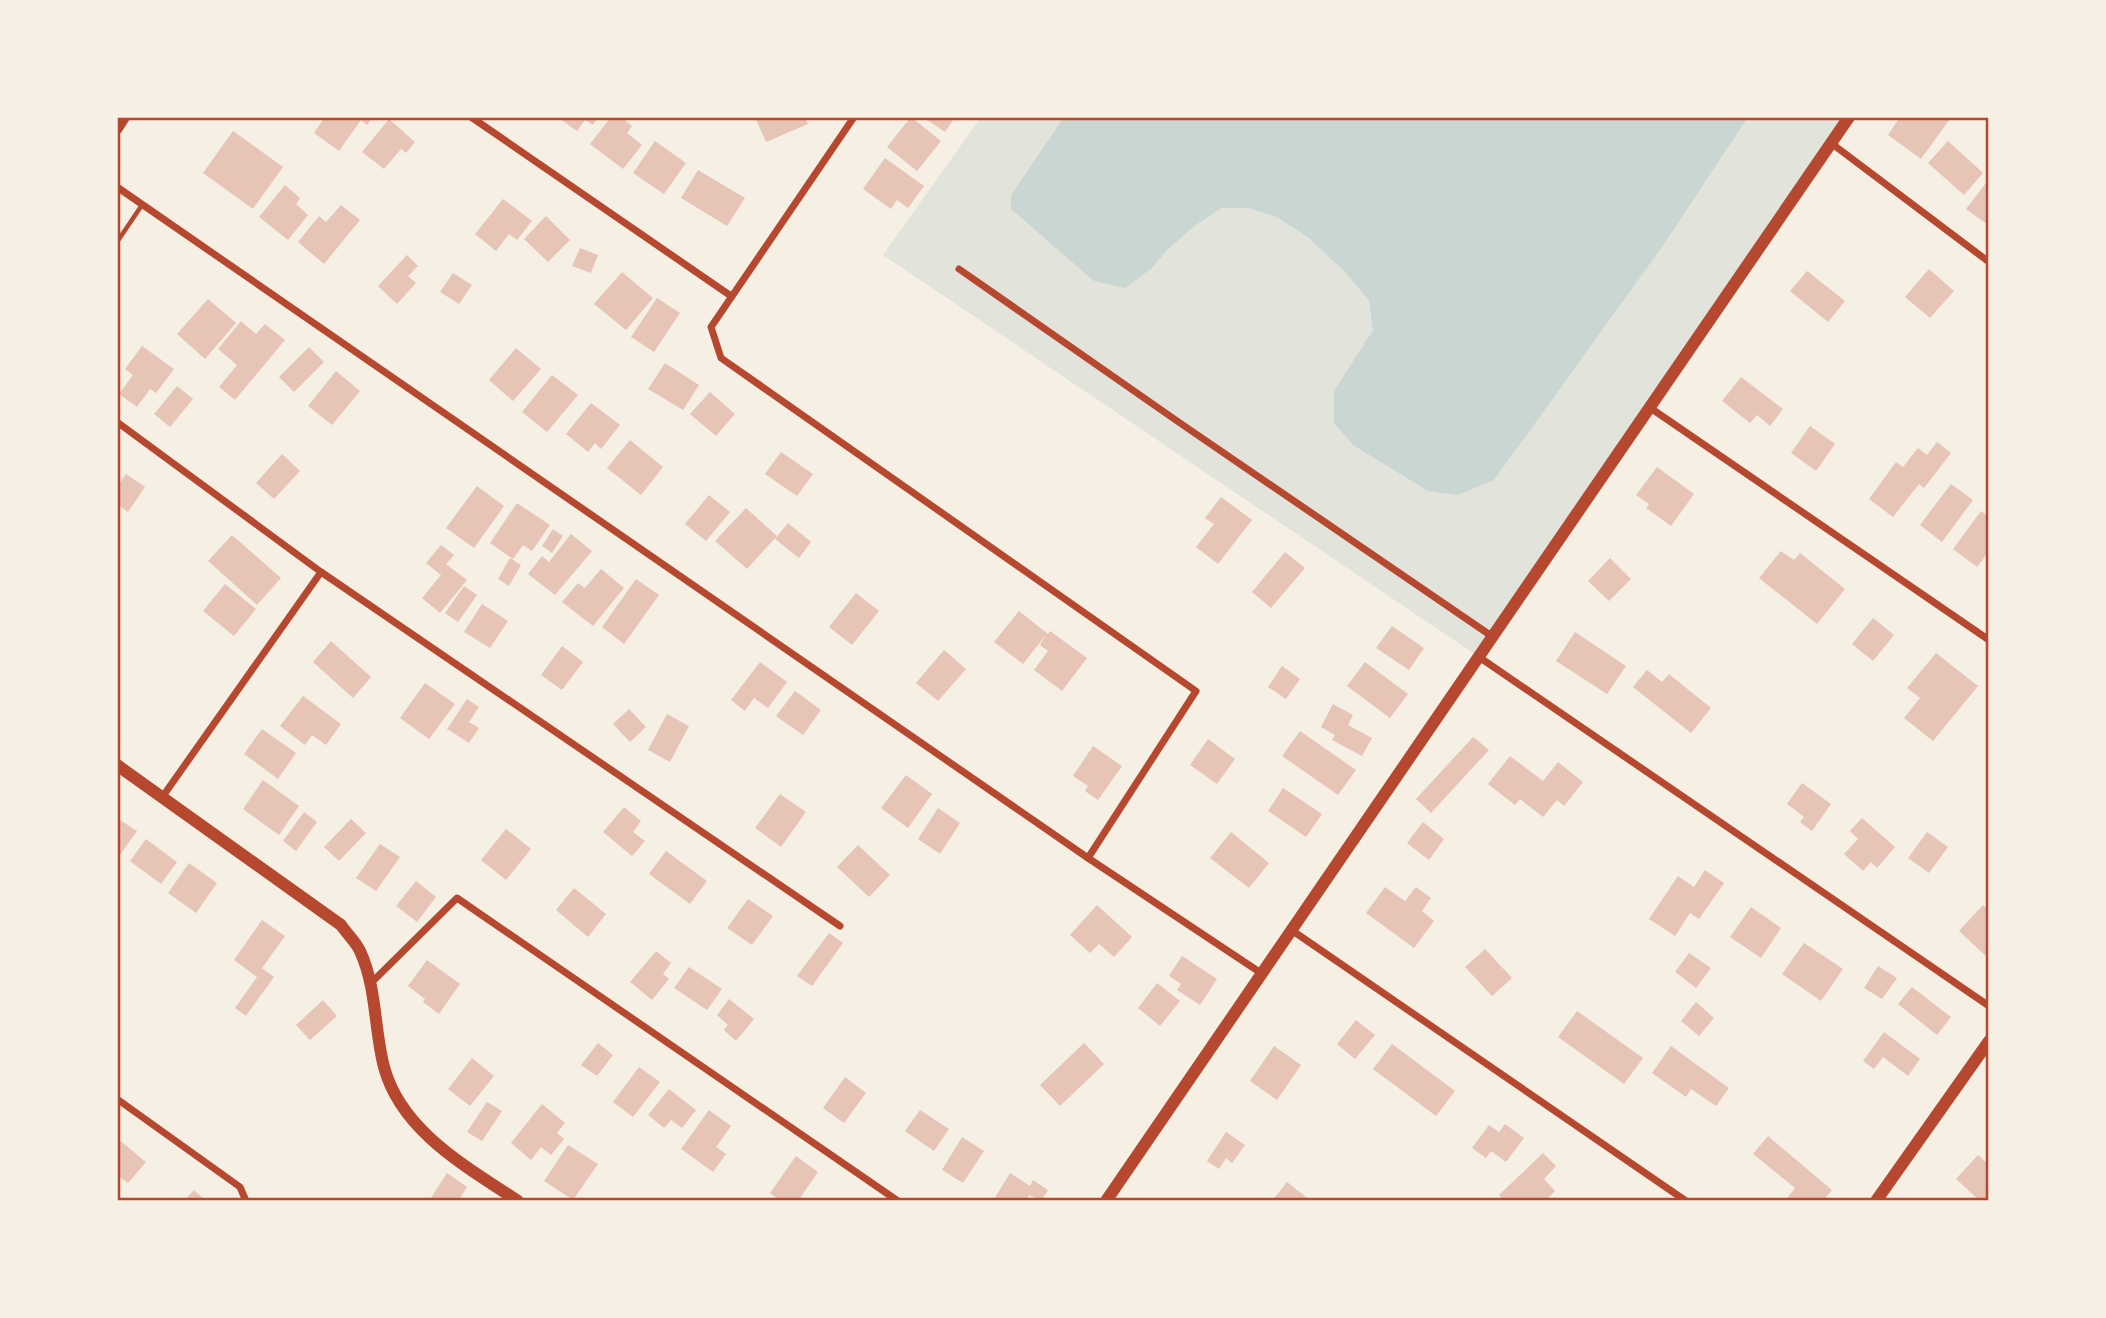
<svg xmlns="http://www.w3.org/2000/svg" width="2106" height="1318" viewBox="0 0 2106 1318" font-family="'Alegreya Sans',sans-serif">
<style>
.green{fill:#e2e4dc}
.water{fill:#c9d6d2}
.building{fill:#e6c5b7}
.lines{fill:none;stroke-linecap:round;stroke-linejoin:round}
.service{stroke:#b5482f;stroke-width:4.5}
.minor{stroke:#b5482f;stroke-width:7}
.tertiary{stroke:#b5482f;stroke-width:12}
.secondary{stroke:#b5482f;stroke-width:12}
.neatline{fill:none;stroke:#b5482f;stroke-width:2.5}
</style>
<rect width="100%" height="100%" fill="#f6efe4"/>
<polygon class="green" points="981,117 1849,117 1479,657 883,255"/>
<polygon class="water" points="1064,117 1748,117 1662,247 1494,480 1457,495 1428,491 1353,445 1334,423 1334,391 1373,330 1369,300 1345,272 1309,238 1277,217 1249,208 1222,208 1197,224 1168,249 1152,268 1125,288 1094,281 1011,209 1011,195"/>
<g class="building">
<polygon points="325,117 373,117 367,125 361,120 339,151 314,133"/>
<polygon points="557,117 598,117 593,125 585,120 577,131"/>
<polygon points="611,117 621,117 632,126 627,133 642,145 623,169 590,144"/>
<polygon points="755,117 805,117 808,124 766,142"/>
<polygon points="911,117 941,141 917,171 887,147"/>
<polygon points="923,117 955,117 945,132"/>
<polygon points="1900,117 1945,117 1949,120 1921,159 1888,135"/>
<polygon points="389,119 415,142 406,153 401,149 384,169 362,152"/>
<polygon points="233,131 283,167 253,209 203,173"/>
<polygon points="655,141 686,163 664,194 633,173"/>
<polygon points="1948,141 1983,173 1964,195 1928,163"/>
<polygon points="885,158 924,186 908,208 897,200 891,209 863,189"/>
<polygon points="698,170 745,198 727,226 681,198"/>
<polygon points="1989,179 1989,222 1987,224 1966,209"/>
<polygon points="285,185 300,198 296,204 308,215 288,240 259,217"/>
<polygon points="503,199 532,221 517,240 509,234 496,251 475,234"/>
<polygon points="341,205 360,220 324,264 298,242 319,216 326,222"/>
<polygon points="546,216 570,240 548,262 524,239"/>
<polygon points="580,248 598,255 591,273 572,266"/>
<polygon points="407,255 418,266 408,276 416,283 397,304 378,286"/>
<polygon points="1929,269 1954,291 1930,318 1905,297"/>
<polygon points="1807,271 1845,301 1828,322 1790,291"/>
<polygon points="622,272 653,298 626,330 594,304"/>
<polygon points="453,273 472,285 459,304 440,292"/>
<polygon points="657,298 680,313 654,352 631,337"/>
<polygon points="208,299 236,323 205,359 177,334"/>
<polygon points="241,321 256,334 265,324 285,340 235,400 219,387 237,365 218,349"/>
<polygon points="142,346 174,369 156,393 150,389 137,407 119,394 133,375 125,369"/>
<polygon points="309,347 324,362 294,392 279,377"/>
<polygon points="516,348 541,369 513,401 489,380"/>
<polygon points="665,363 699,385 683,410 648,389"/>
<polygon points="336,371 360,391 332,425 308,406"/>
<polygon points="552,375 578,395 547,432 522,412"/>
<polygon points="1741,377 1783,409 1770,426 1757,415 1750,423 1722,401"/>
<polygon points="177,386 193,399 170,427 154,414"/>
<polygon points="710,392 735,414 716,436 690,414"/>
<polygon points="591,403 620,425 601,449 595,443 588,452 566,434"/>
<polygon points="1810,426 1835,444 1816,471 1791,453"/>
<polygon points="630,440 663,467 641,495 607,468"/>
<polygon points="1937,442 1951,453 1924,488 1919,484 1893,517 1869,499 1896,462 1903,467 1918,448 1927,455"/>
<polygon points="781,452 813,474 797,496 765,474"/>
<polygon points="282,454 300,471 274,499 256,483"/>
<polygon points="1657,467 1694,494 1671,526 1646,508 1649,504 1636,495"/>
<polygon points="126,474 145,487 128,512 117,504 117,487"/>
<polygon points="1951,484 1973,500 1942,542 1920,525"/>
<polygon points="477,486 504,506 474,548 446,528"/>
<polygon points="709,495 730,512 706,541 685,524"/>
<polygon points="1221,497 1252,520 1218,564 1196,547 1214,524 1205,518"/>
<polygon points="517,503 550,525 532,551 523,545 513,559 490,543"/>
<polygon points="746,508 777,536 747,569 715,541"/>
<polygon points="1981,511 1989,517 1989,551 1977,567 1953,549"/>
<polygon points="788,523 811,542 799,558 775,539"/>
<polygon points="553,529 563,536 552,553 542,546"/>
<polygon points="571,534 592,551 555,595 528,574 542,556 549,562"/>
<polygon points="232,535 281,578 257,605 208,561"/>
<polygon points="441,545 454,555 446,564 467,580 440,613 422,598 441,575 426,563"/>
<polygon points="1781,551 1794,560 1800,553 1845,589 1817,624 1759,578"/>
<polygon points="1285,552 1305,568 1271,608 1252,592"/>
<polygon points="510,558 521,565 509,586 498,579"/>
<polygon points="1610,558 1631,579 1609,601 1588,581"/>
<polygon points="601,569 624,588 593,626 562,602 578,583 585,588"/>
<polygon points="636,579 659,595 624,644 602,627"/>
<polygon points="225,584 256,609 234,636 203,611"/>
<polygon points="464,586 477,595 458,622 445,613"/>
<polygon points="856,593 879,611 852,645 829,627"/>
<polygon points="482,604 508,621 490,648 464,632"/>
<polygon points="1019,611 1048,634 1050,631 1087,658 1062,691 1034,670 1048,651 1040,645 1045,636 1023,664 994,642"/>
<polygon points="1873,618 1894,635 1873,661 1852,644"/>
<polygon points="1392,626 1424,648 1409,670 1376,648"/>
<polygon points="1575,632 1626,666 1607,694 1556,661"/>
<polygon points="331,641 371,677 353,698 313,662"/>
<polygon points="562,646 583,662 562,690 541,675"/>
<polygon points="944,650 966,669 938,701 916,683"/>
<polygon points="1936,653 1978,686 1933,741 1904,718 1920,698 1907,688"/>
<polygon points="760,662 787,682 768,708 754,698 745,711 731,700"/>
<polygon points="1365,662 1408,694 1390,718 1347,686"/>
<polygon points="1282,666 1300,679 1286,699 1268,687"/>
<polygon points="1647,670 1662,682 1669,674 1711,708 1691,733 1633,687"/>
<polygon points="425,683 455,704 429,739 400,718"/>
<polygon points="795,691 821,710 803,735 776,716"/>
<polygon points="303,696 341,724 326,745 312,735 305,745 280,726"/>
<polygon points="467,699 479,707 469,722 479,728 469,743 447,729"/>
<polygon points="1333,704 1353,715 1348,725 1372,738 1362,756 1332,740 1335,735 1321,727"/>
<polygon points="629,709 646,727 630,742 613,724"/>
<polygon points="667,714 689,726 670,762 648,750"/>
<polygon points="262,729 296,753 278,779 244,754"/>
<polygon points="1300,731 1356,770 1338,795 1282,756"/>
<polygon points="1473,737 1489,750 1431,813 1416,799"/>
<polygon points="1208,739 1235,759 1217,784 1190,765"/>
<polygon points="1093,746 1122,766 1098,800 1085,791 1088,786 1073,776"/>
<polygon points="1510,756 1543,781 1558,762 1583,782 1564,806 1557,800 1543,817 1520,799 1515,805 1488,784"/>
<polygon points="906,775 932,794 908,828 881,808"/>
<polygon points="263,780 299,806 279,835 243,809"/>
<polygon points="1802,783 1831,804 1812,831 1800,822 1804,817 1787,804"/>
<polygon points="1283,788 1322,814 1306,837 1268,811"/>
<polygon points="780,794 806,812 781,847 755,828"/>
<polygon points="624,807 641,821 633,832 645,841 632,856 603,832"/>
<polygon points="938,808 960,823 940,854 918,839"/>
<polygon points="304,812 317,822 296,851 283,841"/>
<polygon points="117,818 137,831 117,859"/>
<polygon points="1862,818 1895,847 1877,868 1871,862 1863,871 1844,854 1858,839 1850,831"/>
<polygon points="351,819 366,833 339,861 324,847"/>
<polygon points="1423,822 1444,839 1429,860 1407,843"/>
<polygon points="506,829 531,849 506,880 481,860"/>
<polygon points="1231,832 1269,863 1249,888 1210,858"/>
<polygon points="1927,832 1948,847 1929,873 1908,858"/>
<polygon points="146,839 177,862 161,884 130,861"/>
<polygon points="380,844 400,857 376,891 356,878"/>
<polygon points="858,845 890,875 869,897 837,867"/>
<polygon points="666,851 707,881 690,904 649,874"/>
<polygon points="189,863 217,883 196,913 168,893"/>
<polygon points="1705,870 1724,883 1699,919 1690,913 1675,936 1649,919 1678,876 1694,887"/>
<polygon points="416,881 436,897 417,922 396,906"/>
<polygon points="1385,887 1405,901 1416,887 1431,898 1422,911 1434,921 1414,948 1366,913"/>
<polygon points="574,888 606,914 588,937 556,910"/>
<polygon points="748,899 773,916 752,945 727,928"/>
<polygon points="1097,905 1132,937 1114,957 1099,944 1090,953 1070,935"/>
<polygon points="1983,905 1989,911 1989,959 1959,931"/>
<polygon points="1751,907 1781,928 1761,958 1730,937"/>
<polygon points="262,920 285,936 262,968 274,977 246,1016 235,1008 257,977 234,960"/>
<polygon points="829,933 843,943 812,986 797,976"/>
<polygon points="1804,943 1843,969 1821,1001 1782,974"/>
<polygon points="1485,949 1512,978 1492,996 1465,967"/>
<polygon points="656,951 671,963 663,974 669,979 652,1000 630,982"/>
<polygon points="1689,953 1711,968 1696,988 1675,972"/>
<polygon points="1182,956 1217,979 1200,1005 1177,990 1181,984 1169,976"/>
<polygon points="427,960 460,984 439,1014 423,1002 425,999 408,986"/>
<polygon points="1878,966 1897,978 1882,999 1864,988"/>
<polygon points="689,967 722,989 707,1010 674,988"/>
<polygon points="1157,983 1180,1001 1160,1026 1138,1008"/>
<polygon points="1912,987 1951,1017 1937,1035 1898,1004"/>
<polygon points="729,999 754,1019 736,1041 724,1030 728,1025 717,1015"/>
<polygon points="323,1000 337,1016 310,1040 296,1025"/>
<polygon points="1696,1002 1714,1018 1699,1036 1681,1021"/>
<polygon points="1577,1011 1643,1058 1624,1084 1558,1037"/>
<polygon points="1356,1020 1375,1035 1355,1059 1337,1044"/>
<polygon points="1884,1032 1920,1059 1908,1076 1883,1057 1874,1069 1863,1061"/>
<polygon points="598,1043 613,1055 597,1076 581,1065"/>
<polygon points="1084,1043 1104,1064 1060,1106 1040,1085"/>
<polygon points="1392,1044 1455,1091 1436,1116 1373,1069"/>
<polygon points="1274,1046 1301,1065 1277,1100 1250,1081"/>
<polygon points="1671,1046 1729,1088 1716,1106 1691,1089 1686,1097 1652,1073"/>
<polygon points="472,1058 494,1076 470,1106 448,1089"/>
<polygon points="639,1067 660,1082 633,1117 613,1102"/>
<polygon points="845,1077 866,1093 844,1123 823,1108"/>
<polygon points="669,1089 696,1110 682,1128 671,1120 664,1128 648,1115"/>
<polygon points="487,1102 502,1111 482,1141 467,1132"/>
<polygon points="542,1104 565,1123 557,1133 564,1139 551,1155 541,1147 531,1160 511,1143"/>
<polygon points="709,1110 731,1126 716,1147 726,1154 713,1172 681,1149"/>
<polygon points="920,1110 949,1129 934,1151 905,1131"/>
<polygon points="1505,1124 1524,1138 1506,1162 1491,1151 1486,1158 1472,1148 1489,1125 1499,1132"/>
<polygon points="1226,1132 1245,1145 1232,1163 1226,1158 1219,1169 1207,1161"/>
<polygon points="1768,1136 1832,1190 1823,1201 1785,1201 1795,1188 1753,1154"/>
<polygon points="962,1137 984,1151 963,1183 942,1170"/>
<polygon points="117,1138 146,1162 128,1183 117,1175"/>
<polygon points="568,1145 598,1164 573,1200 544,1181"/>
<polygon points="1543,1153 1556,1166 1544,1179 1555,1191 1545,1201 1505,1201 1499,1195"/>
<polygon points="1978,1155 1989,1165 1989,1196 1985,1201 1980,1201 1956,1179"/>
<polygon points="796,1156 818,1172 798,1201 781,1201 770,1193"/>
<polygon points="447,1173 467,1187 458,1201 429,1201"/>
<polygon points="1010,1173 1030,1186 1033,1180 1048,1190 1041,1201 1029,1195 1026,1201 993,1201"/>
<polygon points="1287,1182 1311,1201 1272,1201"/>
<polygon points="194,1190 206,1201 184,1201"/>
</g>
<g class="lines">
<polyline class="service" points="117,242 142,205"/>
<g class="minor">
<polyline points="471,117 731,296"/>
<polyline points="854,117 711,327 721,358 1196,691 1088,858"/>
<polyline points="1831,143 1989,262"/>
<polyline points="117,187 1088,858 1261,973"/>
<polyline points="959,269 1180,423 1493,637"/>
<polyline points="1649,407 1989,640"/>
<polyline points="117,422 321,572 840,926"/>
<polyline points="1479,657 1989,1006"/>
<polyline points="163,796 321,572"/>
<polyline points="1290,929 1686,1201"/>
<polyline points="371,983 457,898 898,1201"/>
<polyline points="117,1099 240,1187 246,1201"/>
</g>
<g class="tertiary">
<path d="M117,765L341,925C347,934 356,942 360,951C377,988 374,1029 384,1067C401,1131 467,1167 518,1201"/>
<path d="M1106,1201C1352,838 1602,479 1849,117"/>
<polyline points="1876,1201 1989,1041"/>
</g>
<polyline class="secondary" points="117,128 124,117"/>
</g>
<rect width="2106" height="1318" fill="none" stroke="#f6efe4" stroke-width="238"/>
<rect x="119" y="119" width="1868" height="1080" class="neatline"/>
</svg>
